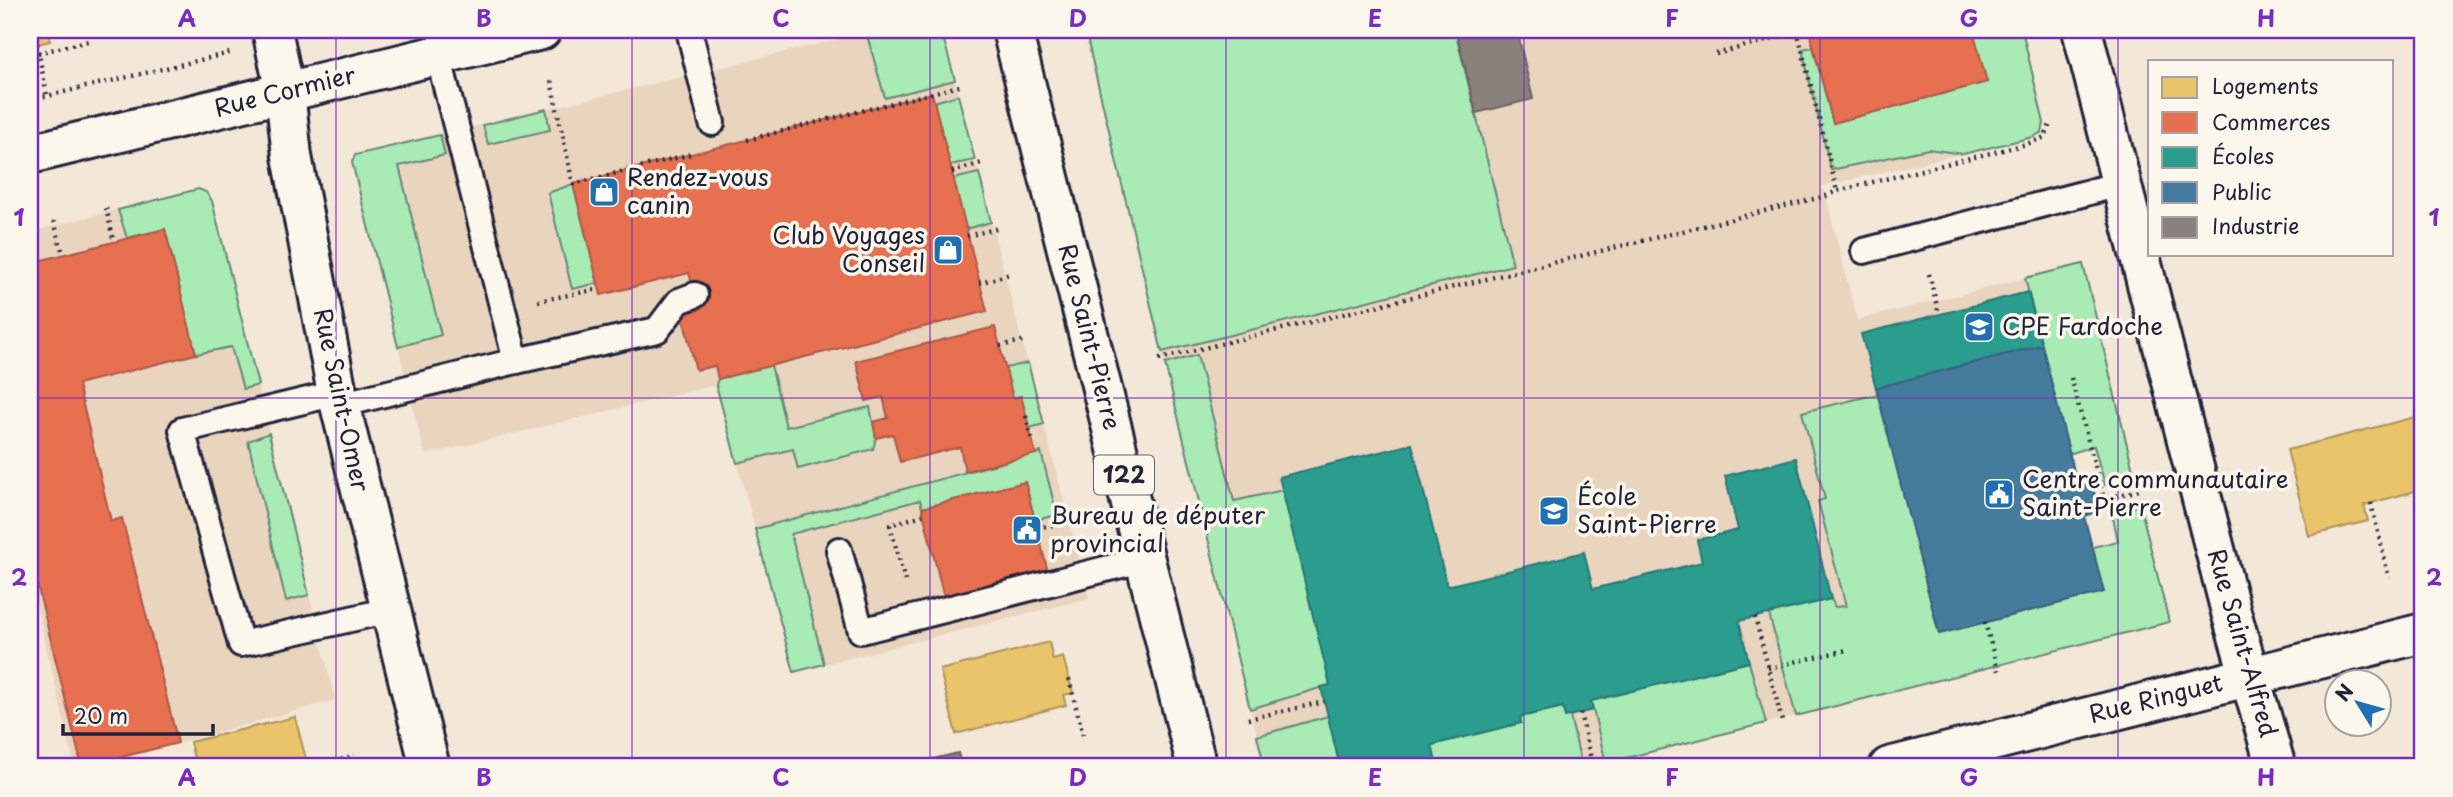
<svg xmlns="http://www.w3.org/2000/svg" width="2453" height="797" viewBox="0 0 2453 797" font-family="'Playpen Sans',sans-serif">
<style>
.built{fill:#e9d4be}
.green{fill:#a9ebb4;stroke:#668678;stroke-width:2}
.homes{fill:#e9c46a;stroke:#ad935c;stroke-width:2}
.shops{fill:#e76f51;stroke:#ac584a;stroke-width:2}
.schools{fill:#2a9d8f;stroke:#287876;stroke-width:2}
.public{fill:#457b9d;stroke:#3a6080;stroke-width:2}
.industry{fill:#8a817c;stroke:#6b6468;stroke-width:2}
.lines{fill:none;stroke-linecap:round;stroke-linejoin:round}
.lane-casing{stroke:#22223b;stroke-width:30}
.street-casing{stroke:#22223b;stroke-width:44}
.secondary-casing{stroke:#22223b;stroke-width:44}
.primary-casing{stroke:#22223b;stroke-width:44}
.path{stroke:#22223b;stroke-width:4.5;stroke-dasharray:2 5;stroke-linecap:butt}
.lane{stroke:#fbf7ec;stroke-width:24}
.street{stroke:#fbf7ec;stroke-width:38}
.secondary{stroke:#fbf7ec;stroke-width:38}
.primary{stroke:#fbf7ec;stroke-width:38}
.grid{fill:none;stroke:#7b2cbf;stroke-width:2;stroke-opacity:0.55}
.labels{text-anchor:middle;stroke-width:7;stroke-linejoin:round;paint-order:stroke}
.shield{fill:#fbf7ec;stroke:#636270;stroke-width:2}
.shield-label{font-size:23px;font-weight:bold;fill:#22223b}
.street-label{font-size:24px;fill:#22223b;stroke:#fbf7ec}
.poi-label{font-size:24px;fill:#22223b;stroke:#fbf7ec;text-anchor:start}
.neatline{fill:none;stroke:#7b2cbf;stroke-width:2.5}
.grid-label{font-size:23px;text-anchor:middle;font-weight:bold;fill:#7b2cbf}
</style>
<rect width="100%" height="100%" fill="#f3e7d7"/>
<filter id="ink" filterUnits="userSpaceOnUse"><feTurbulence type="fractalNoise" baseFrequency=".0143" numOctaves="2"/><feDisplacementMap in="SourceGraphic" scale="14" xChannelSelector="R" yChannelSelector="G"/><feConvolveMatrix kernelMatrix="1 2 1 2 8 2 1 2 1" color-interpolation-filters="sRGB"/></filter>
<g filter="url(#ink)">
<g class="built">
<polygon points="877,30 941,30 1089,598 794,672 716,385 425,455 352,162 355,155"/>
<polygon points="1455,30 2022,30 2044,123 2042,132 2033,137 1819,187 1825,192 1857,320 2083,264 2052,383 2042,346 1876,388 1949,678 1589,767 1265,767 1162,352 1512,265"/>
<polygon points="198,189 206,192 212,201 335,700 178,743 75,767 36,605 30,606 30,232"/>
</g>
<g class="green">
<polygon points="877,30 941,30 955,80 885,98 866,32"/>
<polygon points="1085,30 1455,30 1513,265 1162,352"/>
<polygon points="1973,30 2022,30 2044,123 2042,132 2033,137 1963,154 1928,149 1831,170 1802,49 1813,47 1833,123 1986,82"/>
<polygon points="958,95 975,160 950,165 934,102"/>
<polygon points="546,109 550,130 488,144 483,125"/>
<polygon points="440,135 445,155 399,166 441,335 398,347 352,162 355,155"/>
<polygon points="979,173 991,222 966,229 953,179"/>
<polygon points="573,184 598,283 572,289 548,193"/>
<polygon points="198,189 206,192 212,201 258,385 243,389 231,347 196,354 165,229 127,238 118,210"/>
<polygon points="2083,264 2135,478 2105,485 2094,446 2069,454 2025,278"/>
<polygon points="1197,355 1234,501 1283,490 1330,685 1250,709 1165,364"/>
<polygon points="1028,363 1044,424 1029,428 1021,396 1013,398 1005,368"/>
<polygon points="771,365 786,427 870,407 876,438 873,449 798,469 793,449 737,463 716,385 718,379"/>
<polygon points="1878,394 1939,634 2103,592 2093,547 2118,541 2112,513 2140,505 2169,622 1796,716 1769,614 1831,599 1835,607 1846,606 1818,501 1825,499 1802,412"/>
<polygon points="269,433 309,595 286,601 248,441"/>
<polygon points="1041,452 1057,515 1035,520 1025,482 922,508 920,500 791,534 824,664 794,672 755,529"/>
<polygon points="1749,662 1766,723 1606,763 1591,701"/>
<polygon points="1563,707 1565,716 1570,716 1582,767 1418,767 1436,763 1432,745 1521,723 1520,717"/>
<polygon points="1328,716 1340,767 1265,767 1257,736"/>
</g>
<g class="homes">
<polygon points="30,30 51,30 48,30 50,41 30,46"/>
<polygon points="2423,415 2423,489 2364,505 2368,521 2309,536 2287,450"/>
<polygon points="1049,642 1053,660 1063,657 1073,693 1063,695 1066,705 956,734 940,670"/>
<polygon points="295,717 308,767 196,767 190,742"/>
</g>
<g class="shops">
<polygon points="1809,30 1973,30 1987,82 1833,123"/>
<polygon points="932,93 987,311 718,379 715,366 696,370 682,314 699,310 689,273 601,295 573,184"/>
<polygon points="165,229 196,354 78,384 111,521 122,518 178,743 82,767 30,556 30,544 32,544 30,534 30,263"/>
<polygon points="995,327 1013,398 1021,396 1036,454 965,471 960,447 900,462 893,434 876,438 873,422 888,418 883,397 866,401 856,361"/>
<polygon points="1025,482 1048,572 944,598 922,508"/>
</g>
<g class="schools">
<polygon points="2028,292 2042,345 1876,388 1861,334"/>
<polygon points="1412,444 1447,586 1584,552 1593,589 1702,562 1697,540 1738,530 1725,476 1796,458 1831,599 1739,621 1749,662 1591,701 1593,710 1565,717 1563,707 1520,717 1521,723 1432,745 1436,763 1418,767 1404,767 1402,761 1376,767 1340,767 1321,687 1330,685 1279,477"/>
</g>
<polygon class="public" points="2042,345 2078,487 2092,484 2099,511 2084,516 2104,592 1939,634 1876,388"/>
<g class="industry">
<polygon points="1473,30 1517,30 1533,99 1476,113 1457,34"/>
<polygon points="958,753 962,767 900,767"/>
</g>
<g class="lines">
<g class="lane-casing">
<g id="lane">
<polyline points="689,30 712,123"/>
<polyline points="1864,251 2120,184"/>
<polyline points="516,361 657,330 679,301 695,295"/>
<polyline points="337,393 182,430 241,644 390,610"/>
<polyline points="340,405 516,361 438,55"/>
<polyline points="839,550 861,631 1145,559"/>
</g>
</g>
<g class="street-casing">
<g id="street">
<polyline points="272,30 285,92 292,156 337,393 430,767"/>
<polyline points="2082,30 2231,612 2276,767"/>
<polyline points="1889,767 2423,633"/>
</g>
</g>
<g class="secondary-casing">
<polyline id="secondary" points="30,154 541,30"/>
</g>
<g class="primary-casing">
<polyline id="primary" points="1012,30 1197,767"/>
</g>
<g class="path">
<polyline points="1797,30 1837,191"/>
<polyline points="37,44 47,96"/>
<polyline points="38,53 88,41"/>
<polyline points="1716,54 1807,30"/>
<polyline points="551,81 573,184 691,154"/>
<polyline points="30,100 230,53"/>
<polyline points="747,140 963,85"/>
<polyline points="952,172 982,163"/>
<polyline points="106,208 114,242"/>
<polyline points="54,221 63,254"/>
<polyline points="967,236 999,228"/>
<polyline points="1929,274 1939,314"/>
<polyline points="979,283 1010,274"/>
<polyline points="538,301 599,289"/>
<polyline points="1000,346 1027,340"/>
<polyline points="1159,359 1826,196 1837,191 2027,144 2045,137 2051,122"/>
<polyline points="2071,378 2104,499"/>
<polyline points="1026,416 1033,442"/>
<polyline points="2096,501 2143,489"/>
<polyline points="2371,503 2389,578"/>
<polyline points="1037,528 1073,521"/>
<polyline points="905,581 890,525 923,515"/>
<polyline points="1755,617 1783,725"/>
<polyline points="1985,622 1998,671"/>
<polyline points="1768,668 1847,650"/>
<polyline points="1069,679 1083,735"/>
<polyline points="1580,713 1593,767"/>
<polyline points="1248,719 1324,702"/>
<polyline points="314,767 355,756"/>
</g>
<use href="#lane" class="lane"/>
<use href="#street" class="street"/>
<use href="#secondary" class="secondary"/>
<use href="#primary" class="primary"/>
</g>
</g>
<path class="grid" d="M336,30V767M632,30V767M930,30V767M1226,30V767M1524,30V767M1820,30V767M2118,30V767M30,398H2423"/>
<defs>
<g id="shop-square" transform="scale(1.575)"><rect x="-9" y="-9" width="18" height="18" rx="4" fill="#1f6fb2" stroke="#fbf7ec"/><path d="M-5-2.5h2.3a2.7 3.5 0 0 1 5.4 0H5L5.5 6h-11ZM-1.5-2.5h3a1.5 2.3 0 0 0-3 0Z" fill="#fff"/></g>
<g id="school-square" transform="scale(1.575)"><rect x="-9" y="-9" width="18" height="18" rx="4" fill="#1f6fb2" stroke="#fbf7ec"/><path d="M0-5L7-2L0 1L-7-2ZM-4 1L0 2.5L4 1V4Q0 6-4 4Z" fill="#fff"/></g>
<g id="civic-square" transform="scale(1.575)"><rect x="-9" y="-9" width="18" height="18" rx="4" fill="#1f6fb2" stroke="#fbf7ec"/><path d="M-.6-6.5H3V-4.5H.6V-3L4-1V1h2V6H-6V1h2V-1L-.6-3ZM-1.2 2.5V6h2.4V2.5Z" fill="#fff"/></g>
</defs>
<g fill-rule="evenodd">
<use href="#shop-square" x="604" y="192"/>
<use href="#shop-square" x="948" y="250"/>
<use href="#school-square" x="1979" y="327"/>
<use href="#civic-square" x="1999" y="494"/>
<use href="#school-square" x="1554" y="511"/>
<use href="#civic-square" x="1027" y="530"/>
</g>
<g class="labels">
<rect class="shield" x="1094" y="455.5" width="60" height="39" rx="5"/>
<g class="shield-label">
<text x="1124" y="483">122</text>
</g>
<g class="street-label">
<text transform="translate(285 92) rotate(-14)" y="8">Rue Cormier</text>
<text transform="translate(1089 337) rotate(76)" y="8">Rue Saint-Pierre</text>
<text transform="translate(341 400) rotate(78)" y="8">Rue Saint-Omer</text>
<text transform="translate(2242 643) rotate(74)" y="8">Rue Saint-Alfred</text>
<text transform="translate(2156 699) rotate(-14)" y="8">Rue Ringuet</text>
</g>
<g class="poi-label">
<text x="627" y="186">Rendez-vous<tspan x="627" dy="28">canin</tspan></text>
<text x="925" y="244" text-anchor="end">Club Voyages<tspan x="925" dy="28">Conseil</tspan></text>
<text x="2002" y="335">CPE Fardoche</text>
<text x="2022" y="488">Centre communautaire<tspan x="2022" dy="28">Saint-Pierre</tspan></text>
<text x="1577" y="505">École<tspan x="1577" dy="28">Saint-Pierre</tspan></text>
<text x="1050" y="524">Bureau de députer<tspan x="1050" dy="28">provincial</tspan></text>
</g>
</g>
<rect width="2453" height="797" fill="none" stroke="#fbf7ec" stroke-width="77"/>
<rect x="2148" y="60" width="245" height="196" fill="#fbf7ec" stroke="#a4a2a5" stroke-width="2"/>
<rect x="2162" y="77" width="35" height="21" fill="#e9c46a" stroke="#a4a2a5" stroke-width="2"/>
<text x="2212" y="94" font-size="21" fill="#22223b">Logements</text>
<rect x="2162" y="112" width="35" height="21" fill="#e76f51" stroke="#a4a2a5" stroke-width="2"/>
<text x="2212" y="130" font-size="21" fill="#22223b">Commerces</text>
<rect x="2162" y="147" width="35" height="21" fill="#2a9d8f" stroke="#a4a2a5" stroke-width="2"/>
<text x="2212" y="164" font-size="21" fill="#22223b">Écoles</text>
<rect x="2162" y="182" width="35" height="21" fill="#457b9d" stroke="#a4a2a5" stroke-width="2"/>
<text x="2212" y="200" font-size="21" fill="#22223b">Public</text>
<rect x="2162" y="217" width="35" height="21" fill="#8a817c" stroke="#a4a2a5" stroke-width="2"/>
<text x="2212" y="234" font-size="21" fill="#22223b">Industrie</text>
<g transform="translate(2358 703) rotate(307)"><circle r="33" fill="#fbf7ec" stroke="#a4a2a5" stroke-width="2"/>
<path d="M0-5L12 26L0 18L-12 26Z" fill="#1f6fb2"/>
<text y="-10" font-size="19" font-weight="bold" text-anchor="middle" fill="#22223b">N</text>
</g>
<path d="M63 724v10h150v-10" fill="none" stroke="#22223b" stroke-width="3.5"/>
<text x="74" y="724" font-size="21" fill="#22223b" stroke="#fbf7ec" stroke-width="5" paint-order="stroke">20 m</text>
<rect x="38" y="38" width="2376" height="720" class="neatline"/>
<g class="grid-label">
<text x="187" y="27">A</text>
<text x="484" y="27">B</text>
<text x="781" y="27">C</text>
<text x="1078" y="27">D</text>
<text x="1375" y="27">E</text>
<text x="1672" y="27">F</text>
<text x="1969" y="27">G</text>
<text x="2266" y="27">H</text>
<text x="19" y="226">1</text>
<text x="2434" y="226">1</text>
<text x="19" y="586">2</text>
<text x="2434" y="586">2</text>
<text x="187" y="786">A</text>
<text x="484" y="786">B</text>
<text x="781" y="786">C</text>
<text x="1078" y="786">D</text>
<text x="1375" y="786">E</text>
<text x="1672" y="786">F</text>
<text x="1969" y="786">G</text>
<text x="2266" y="786">H</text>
</g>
</svg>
